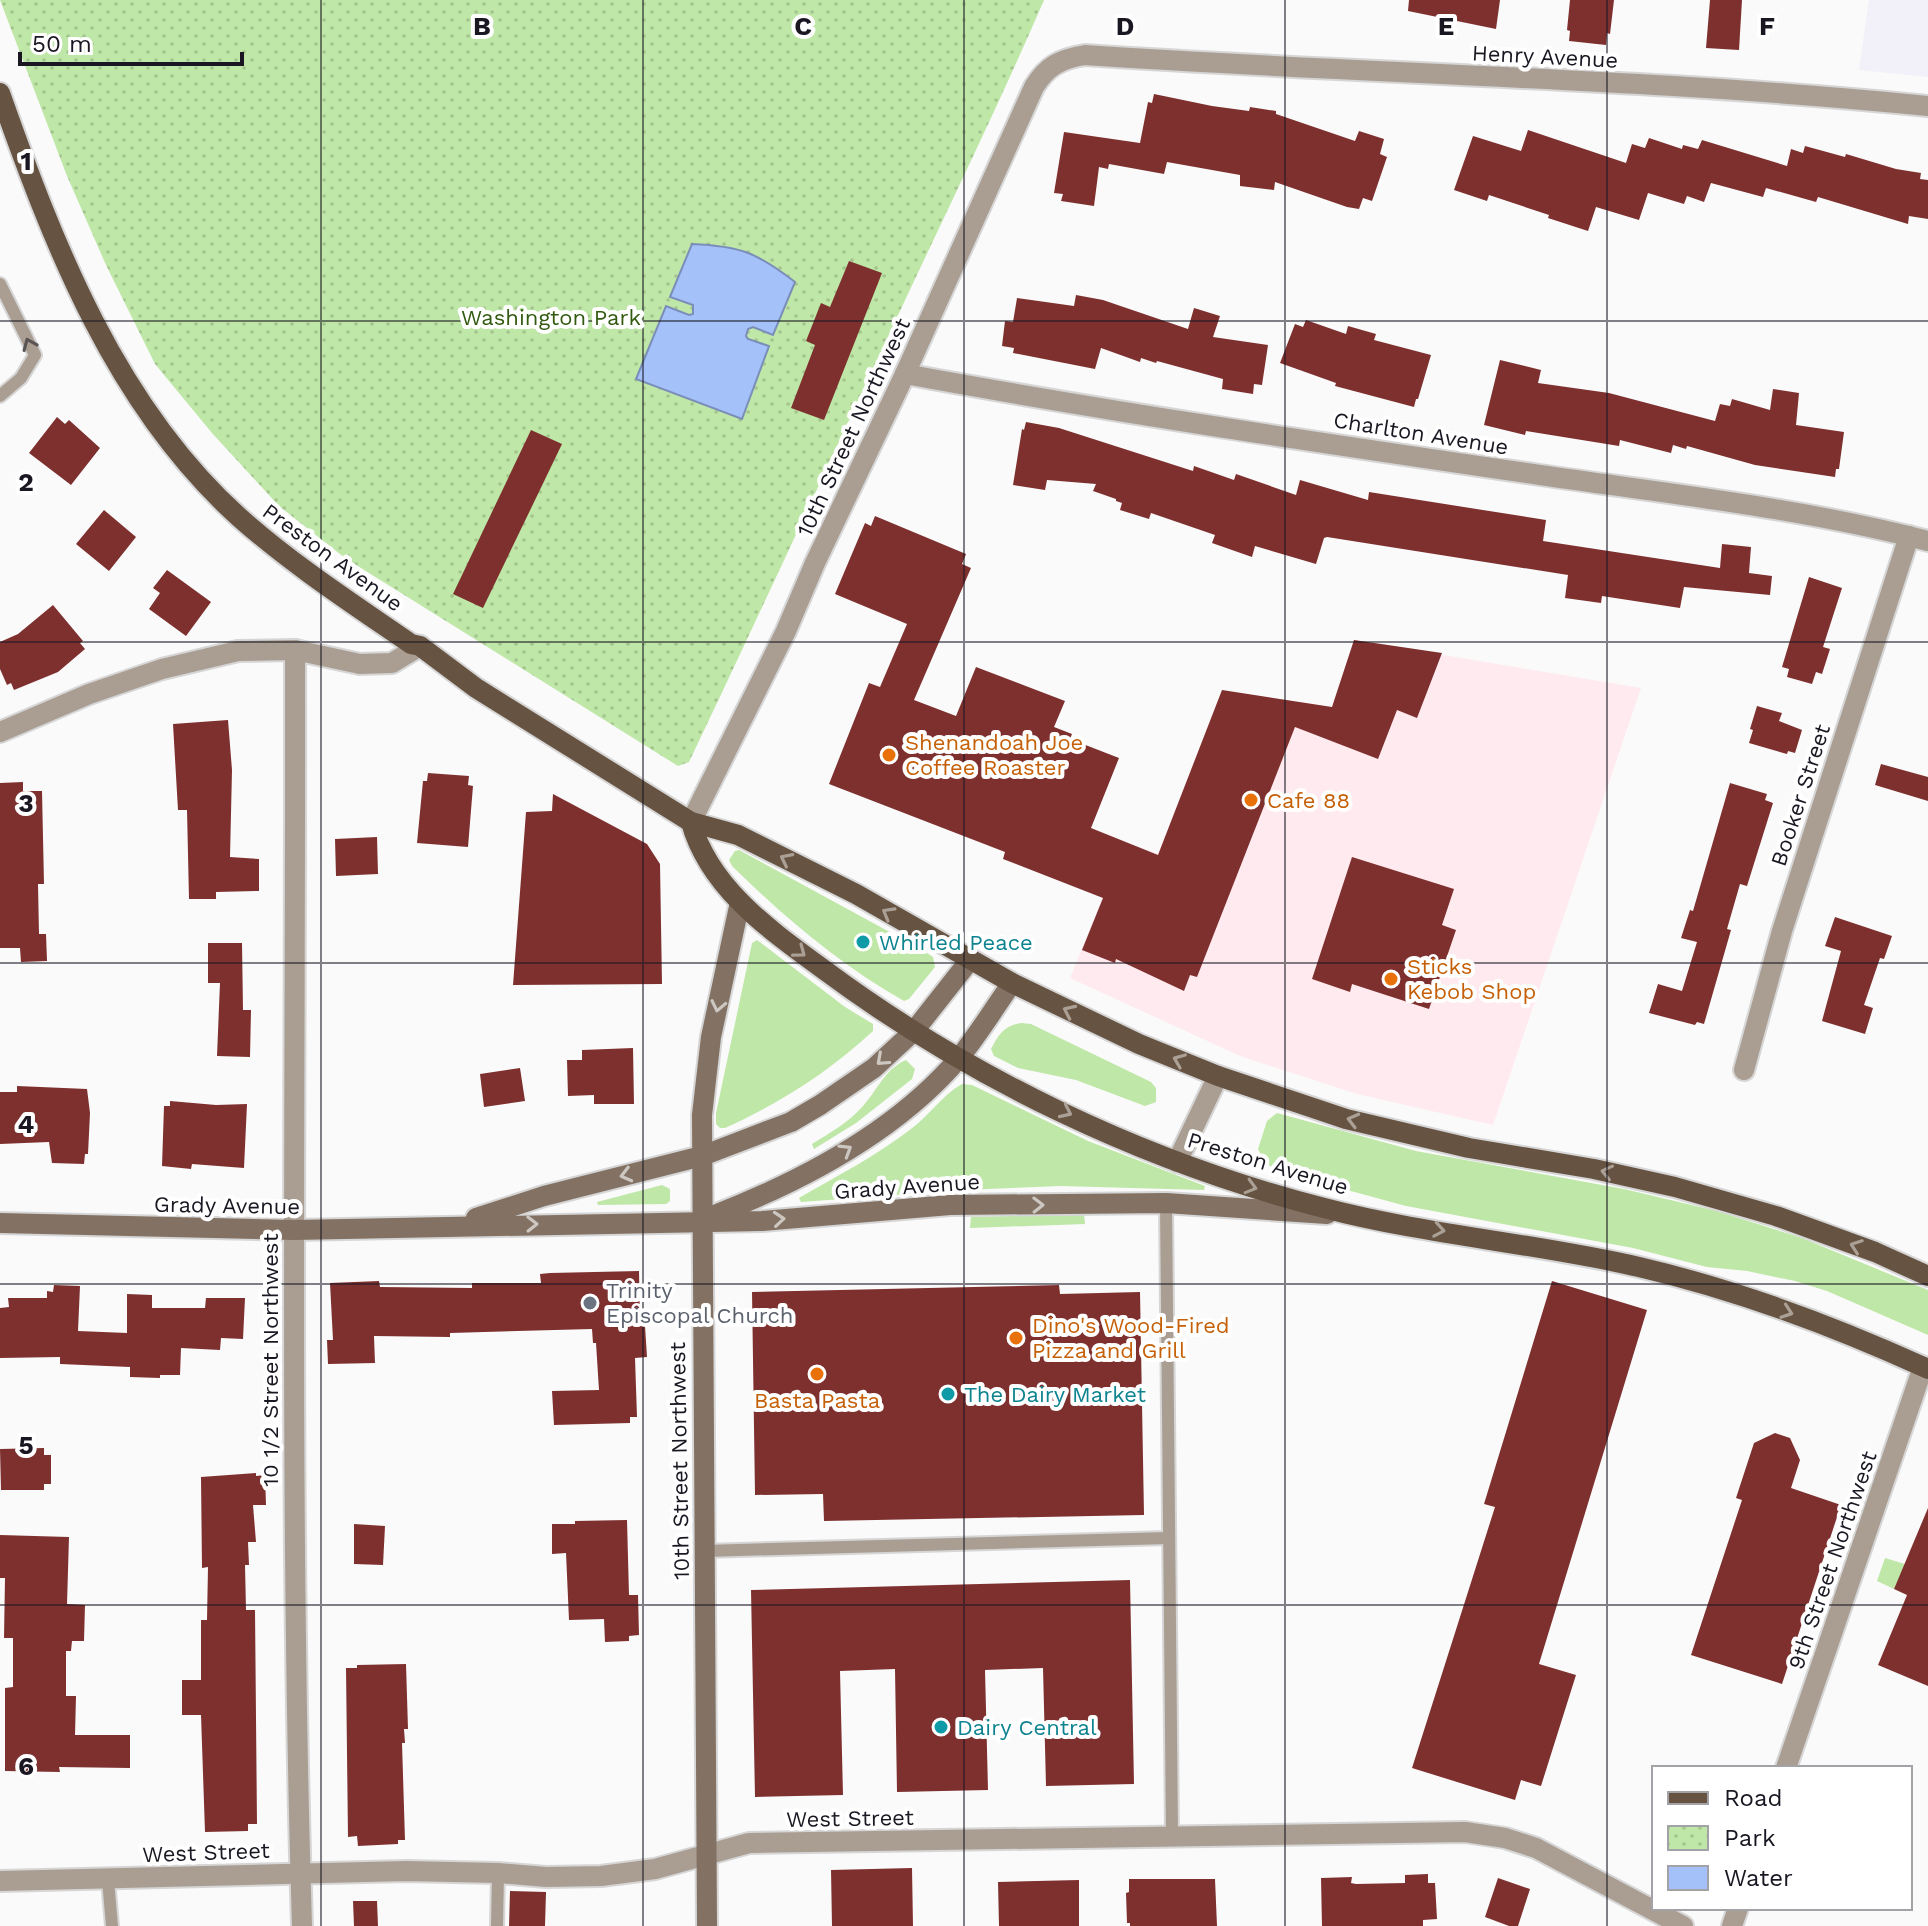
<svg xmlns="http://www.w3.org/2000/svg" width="1928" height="1926" viewBox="0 0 1928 1926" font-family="'Work Sans',sans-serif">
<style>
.commercial{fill:#ffeaef}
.built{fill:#f2f0f9}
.grass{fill:#bfe7a7}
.park{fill:url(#park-dots)}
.water{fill:#a4c1fa;stroke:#7b8eb9;stroke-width:2}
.building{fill:#7e302f}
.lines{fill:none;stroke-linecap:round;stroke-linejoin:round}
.lane-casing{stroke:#d6d6d7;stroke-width:16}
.street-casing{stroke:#d6d6d7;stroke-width:24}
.secondary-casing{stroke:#d6d6d7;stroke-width:24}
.primary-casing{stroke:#d6d6d7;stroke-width:24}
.lane{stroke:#aa9e93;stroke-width:12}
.street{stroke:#aa9e93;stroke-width:20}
.secondary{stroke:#837263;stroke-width:20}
.primary{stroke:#675341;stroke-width:20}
.oneway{stroke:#5b5455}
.oneway2{stroke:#aba096}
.oneway3{stroke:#cdc7c1}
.grid{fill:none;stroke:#1a1722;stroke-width:2;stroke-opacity:0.55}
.food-dot{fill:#e8710a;stroke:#fff;stroke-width:3}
.culture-dot{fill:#0f9aa8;stroke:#fff;stroke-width:3}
.worship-dot{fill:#6b7280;stroke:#fff;stroke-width:3}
.labels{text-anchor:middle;stroke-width:8;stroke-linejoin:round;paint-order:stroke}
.street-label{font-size:22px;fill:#1a1722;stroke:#fff}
.park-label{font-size:22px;fill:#325a10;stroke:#fff}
.food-label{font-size:22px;fill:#c56008;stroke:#fff;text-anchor:start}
.culture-label{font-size:22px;fill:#0d838f;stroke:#fff;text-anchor:start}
.worship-label{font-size:22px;fill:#5b616d;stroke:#fff;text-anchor:start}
.grid-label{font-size:26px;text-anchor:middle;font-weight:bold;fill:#1a1722;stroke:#fff;stroke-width:8;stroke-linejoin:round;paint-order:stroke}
</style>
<defs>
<pattern id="park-dots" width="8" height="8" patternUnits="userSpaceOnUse" patternTransform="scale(2)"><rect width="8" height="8" fill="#bfe7a7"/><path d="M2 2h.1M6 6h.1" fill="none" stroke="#a4c58f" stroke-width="1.8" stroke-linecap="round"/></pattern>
</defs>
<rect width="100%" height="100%" fill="#fafafa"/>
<polygon class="commercial" points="1354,640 1641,688 1493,1125 1357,1094 1240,1056 1070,978 1125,842 1158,854 1222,690 1332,707"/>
<polygon class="built" points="1869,0 1928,0 1928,77 1859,70"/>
<g class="grass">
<path d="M739,850L919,948L933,957L935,967L909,999L904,1001C841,966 783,916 732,866L729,860L735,851Z"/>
<path d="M757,940L845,1007L873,1024V1031C829,1072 780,1103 725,1128H720L716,1124V1113L752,943Z"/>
<path d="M1021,1023L1031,1024L1151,1082L1156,1088V1102L1145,1106L1076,1080L1018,1068L994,1056L991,1049C999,1034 1004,1026 1021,1023Z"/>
<path d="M906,1060L915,1069L912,1079L856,1123L814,1149L812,1144C830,1133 849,1122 863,1106C878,1089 885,1069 906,1060Z"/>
<path d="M962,1084L972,1085L1088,1141L1205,1186L1204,1190L1061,1186L963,1190L801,1202L799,1198C837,1176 876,1156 911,1129C930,1115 942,1095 962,1084Z"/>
<polygon points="1277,1113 1416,1151 1624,1189 1717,1211 1802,1238 1928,1290 1928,1335 1827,1291 1795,1281 1747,1271 1707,1267 1633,1248 1406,1206 1281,1172 1265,1163 1258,1149 1267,1121"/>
<polygon points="662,1185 670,1189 670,1201 666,1204 598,1205 597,1202"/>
<polygon points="1084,1214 1085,1224 970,1228 971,1217"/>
<polygon points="1885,1558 1905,1564 1894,1589 1877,1581"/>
</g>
<path class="park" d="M0,0H1044C1001,100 953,198 907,296C834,452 763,607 689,762L678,766L345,558L279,506L212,433L155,364L106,265L67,176Z"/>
<path class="water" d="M692,244C740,246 756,252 795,282L773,335L753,327L748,329L746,336L748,339L769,346L742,419L636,379L666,306L689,315L693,314V305L670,297Z"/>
<g class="building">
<polygon points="1409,0 1500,0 1496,29 1408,11"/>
<polygon points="1570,0 1614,0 1610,34 1607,33 1606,45 1569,41 1570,31 1567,30"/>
<polygon points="1710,0 1742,0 1739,50 1706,48"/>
<polygon points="1154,94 1212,106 1249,111 1250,107 1276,111 1276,114 1355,141 1359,131 1384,139 1380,154 1387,157 1372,201 1363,198 1359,209 1347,207 1275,182 1274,190 1240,186 1240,175 1167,162 1164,174 1109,164 1108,169 1099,167 1094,206 1061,201 1063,194 1054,193 1064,132 1140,143 1148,102 1152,103"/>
<polygon points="1528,130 1626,163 1632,144 1645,148 1649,138 1682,149 1683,145 1698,149 1702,140 1787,166 1791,149 1803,153 1805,146 1845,157 1846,154 1896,169 1921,173 1920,179 1928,180 1928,219 1909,216 1908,224 1818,197 1816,202 1766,188 1763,197 1711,183 1704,202 1687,196 1684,204 1648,193 1639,220 1596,207 1588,231 1548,218 1549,215 1489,195 1487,201 1454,190 1473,136 1521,151"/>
<polygon points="849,261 882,273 824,420 791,408 815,345 806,341 821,303 830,307"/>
<polygon points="1076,295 1103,300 1188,329 1194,308 1220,316 1213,337 1268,345 1262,385 1254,384 1253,394 1222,389 1223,379 1157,361 1156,363 1141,358 1140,362 1101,348 1095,369 1013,353 1014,348 1002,346 1005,321 1013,322 1017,298 1074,306"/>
<polygon points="1306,320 1346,334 1348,326 1376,334 1374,340 1431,355 1418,399 1416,399 1414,407 1335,386 1336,383 1280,363 1295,324 1303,327"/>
<polygon points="1500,360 1541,370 1538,383 1609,393 1715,421 1720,404 1730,406 1732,399 1770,410 1773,389 1799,393 1796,425 1844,432 1839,469 1836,469 1835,477 1755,465 1687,446 1686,449 1673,445 1671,453 1620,440 1619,446 1526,431 1525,435 1484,425"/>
<polygon points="57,417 65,424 69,420 100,448 71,485 29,453"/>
<polygon points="1026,422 1059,428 1193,471 1194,466 1234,480 1236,474 1296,495 1300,480 1368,500 1369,492 1546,520 1543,541 1720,568 1722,544 1751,547 1749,573 1772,576 1770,595 1684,587 1680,608 1602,596 1601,603 1565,598 1568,575 1327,537 1324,538 1316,564 1255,546 1252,557 1212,543 1215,535 1151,513 1149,519 1120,510 1122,503 1116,501 1116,499 1093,491 1096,484 1047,480 1045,490 1013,485 1022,429 1024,430"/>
<polygon points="531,430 562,444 483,608 453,594"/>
<polygon points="104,510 136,537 109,571 76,544"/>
<polygon points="875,516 966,554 962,564 971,568 914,700 956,716 976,667 1065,701 1054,727 1072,734 1070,739 1119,758 1091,828 1158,855 1222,690 1332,707 1354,640 1442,653 1417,718 1397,710 1378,759 1295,727 1197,977 1190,975 1184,991 1116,959 1115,963 1082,950 1103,898 1003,859 1005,852 829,784 869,683 880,687 907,624 835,594 865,523 871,526"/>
<polygon points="167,570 211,602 186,636 149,609 160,593 153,588"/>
<polygon points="1809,577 1842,588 1823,647 1830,649 1822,674 1816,672 1812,684 1787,677 1789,669 1782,667"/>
<polygon points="53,605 83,641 80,643 85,649 58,672 14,690 11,683 7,685 0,669 0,642 18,634"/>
<polygon points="1757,706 1782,713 1779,721 1802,730 1795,753 1788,751 1787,754 1749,743 1753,730 1750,729"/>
<polygon points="228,720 232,770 230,857 259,859 259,891 216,892 216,899 189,899 187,810 178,810 173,724"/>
<polygon points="1881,764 1928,777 1928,801 1875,785"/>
<polygon points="428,773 469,776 468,785 473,786 468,847 417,843 423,781 427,781"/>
<polygon points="23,782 23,791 42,791 44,884 38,884 39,934 46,934 47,961 21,962 20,948 0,948 0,783"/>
<polygon points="1730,783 1767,794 1765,800 1773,803 1747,886 1740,884 1727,929 1731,930 1704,1024 1697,1022 1695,1025 1649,1013 1658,984 1682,991 1697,942 1681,938 1690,910 1693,911"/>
<polygon points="553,794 647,844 660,864 662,984 513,985 526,812 552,811"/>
<polygon points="377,837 378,874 336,876 335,839"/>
<polygon points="1352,857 1454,889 1442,925 1456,930 1429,1009 1352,984 1350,992 1312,979"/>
<polygon points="1835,917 1892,936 1884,959 1880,958 1864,1005 1873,1008 1865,1034 1822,1021 1841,951 1825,946"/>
<polygon points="208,943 242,943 243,1010 251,1010 250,1057 217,1056 220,983 208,983"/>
<polygon points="633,1048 634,1104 594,1104 594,1095 568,1096 567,1060 582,1060 582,1050"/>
<polygon points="520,1068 525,1101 484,1107 480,1074"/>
<polygon points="17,1086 87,1089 90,1113 88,1154 85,1154 84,1164 52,1163 49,1142 0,1144 0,1092 17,1092"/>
<polygon points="170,1101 216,1105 247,1104 244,1168 192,1164 191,1169 162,1166 164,1106 170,1106"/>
<polygon points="639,1271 640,1326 645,1326 647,1357 635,1358 637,1417 630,1417 630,1423 554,1425 552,1391 599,1390 596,1343 593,1343 592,1329 450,1333 450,1337 374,1336 375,1363 328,1364 327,1340 333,1340 330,1283 379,1281 380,1287 472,1288 472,1283 541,1283 540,1274 550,1273"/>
<polygon points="1552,1281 1647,1310 1539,1664 1576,1675 1541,1786 1521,1780 1515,1800 1412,1768 1495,1507 1484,1504"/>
<polygon points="54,1285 80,1286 78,1331 127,1333 127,1294 152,1295 152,1308 205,1308 206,1298 245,1298 243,1339 221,1338 220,1350 181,1348 180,1375 160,1375 160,1378 130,1377 130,1367 60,1364 60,1357 0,1358 0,1308 9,1307 8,1298 47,1298 47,1291 53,1292"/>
<polygon points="1059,1285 1060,1294 1140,1292 1144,1515 824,1521 823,1494 755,1495 752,1292"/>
<polygon points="1775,1433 1790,1438 1800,1460 1791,1488 1841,1505 1782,1684 1691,1655 1742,1500 1736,1498 1754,1443"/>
<polygon points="44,1448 44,1455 51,1455 51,1484 44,1484 44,1490 1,1490 0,1449"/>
<polygon points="256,1473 256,1476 265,1475 266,1505 253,1505 256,1542 248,1542 249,1565 245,1565 246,1610 255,1610 257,1824 248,1824 248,1831 205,1832 201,1715 182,1715 182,1680 201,1680 201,1620 207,1620 208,1567 202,1568 201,1477"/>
<polygon points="1928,1508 1928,1686 1878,1665 1907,1595 1894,1589"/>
<polygon points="627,1520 629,1595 638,1595 639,1635 629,1636 629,1641 605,1642 604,1619 569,1620 566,1553 552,1554 552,1524 575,1524 575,1521"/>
<polygon points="354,1524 385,1526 383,1565 354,1564"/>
<polygon points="0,1535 69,1537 67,1604 85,1605 84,1641 72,1641 71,1651 66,1651 66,1696 76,1696 75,1735 130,1735 130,1768 59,1767 60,1772 5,1771 5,1688 13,1687 13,1638 4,1638 5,1578 0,1578"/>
<polygon points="1130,1580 1134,1784 1046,1786 1043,1668 985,1670 988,1790 897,1792 895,1669 840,1671 843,1795 755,1797 751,1590"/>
<polygon points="406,1664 408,1729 404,1729 405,1743 402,1743 405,1840 398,1840 398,1844 358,1846 357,1836 348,1837 346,1668 357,1668 357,1665"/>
<polygon points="912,1868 913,1926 832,1926 831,1870"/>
<polygon points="1428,1874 1428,1883 1435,1883 1437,1919 1423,1920 1423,1926 1322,1926 1321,1878 1352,1877 1351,1883 1356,1884 1405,1883 1405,1875"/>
<polygon points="1498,1878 1530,1889 1518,1926 1509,1926 1485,1917"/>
<polygon points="1129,1879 1215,1879 1217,1926 1130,1926 1130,1923 1127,1923 1126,1893 1129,1892"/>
<polygon points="1079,1880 1079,1926 999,1926 998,1882"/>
<polygon points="510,1891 546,1892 545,1926 509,1926"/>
<polygon points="353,1901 377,1901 378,1926 354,1926"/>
</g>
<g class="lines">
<g class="lane-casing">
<g id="lane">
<polyline points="0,284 35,355 21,378 0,396"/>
<polyline points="1166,1203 1172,1836"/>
<polyline points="704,1551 1168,1538"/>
<polyline points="108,1880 112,1926"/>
<polyline points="497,1926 498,1873"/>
</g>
</g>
<g class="street-casing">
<g id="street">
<path d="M905,374C1116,413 1328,444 1540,475C1670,494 1801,508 1928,541"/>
<path d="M295,650C296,1076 289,1501 302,1926"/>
<polyline points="0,732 89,694 162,669 238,651 295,650 360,664 392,663 420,646"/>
<path d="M691,822L786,631L815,563L905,374L1034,87C1047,66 1060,59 1085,55C1366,74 1648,78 1928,106"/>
<polyline points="1744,1070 1782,931 1909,536"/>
<polyline points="1177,1162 1218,1076"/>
<polyline points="1786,1768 1923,1367"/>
<polyline points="0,1881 406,1871 498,1873 546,1877 601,1876 655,1869 749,1843 1465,1832 1505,1838 1536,1848 1683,1926"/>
<polyline points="1732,1926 1738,1908"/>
</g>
</g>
<g class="secondary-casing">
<g id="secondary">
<path d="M712,1216C800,1182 897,1131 959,1058C978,1035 995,1007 1012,983"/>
<polyline points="476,1218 544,1196 702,1156 791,1122 820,1105 874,1068 914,1031 970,960"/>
<polyline points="0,1223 294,1230 762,1221 950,1205 1166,1203 1327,1214"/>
<polyline points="707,1926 702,1115 711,1037 740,902"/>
</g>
</g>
<g class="primary-casing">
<g id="primary">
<path d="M0,93C54,246 116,407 240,518C293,565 353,604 411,644L420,646L476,688L691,822L738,835L856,894L1012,983L1139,1044L1218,1076L1346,1119L1469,1148L1594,1169L1675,1187L1776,1216L1875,1252L1928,1276"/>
<path d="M691,822C709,888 770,930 823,969C971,1079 1145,1162 1324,1208C1427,1235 1535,1243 1639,1267C1738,1290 1836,1327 1928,1369"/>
</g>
</g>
<use href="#lane" class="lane"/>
<use href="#street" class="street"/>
<use href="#secondary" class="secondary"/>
<use href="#primary" class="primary"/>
</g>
<defs><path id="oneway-chevron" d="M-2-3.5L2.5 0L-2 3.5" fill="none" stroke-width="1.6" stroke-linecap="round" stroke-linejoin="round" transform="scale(2)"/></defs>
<use class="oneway" href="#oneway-chevron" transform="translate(29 344) rotate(-113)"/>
<g class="oneway2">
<use href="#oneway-chevron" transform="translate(786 859) rotate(-153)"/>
<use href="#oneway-chevron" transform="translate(888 913) rotate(-150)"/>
<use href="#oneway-chevron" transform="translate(800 952) rotate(37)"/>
<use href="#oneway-chevron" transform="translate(1069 1011) rotate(-155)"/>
<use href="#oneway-chevron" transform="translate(1179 1060) rotate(-158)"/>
<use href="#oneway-chevron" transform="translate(1066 1112) rotate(25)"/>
<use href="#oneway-chevron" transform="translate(1353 1120) rotate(-165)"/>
<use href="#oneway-chevron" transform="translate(1607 1172) rotate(-167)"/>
<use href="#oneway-chevron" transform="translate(1251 1187) rotate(16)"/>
<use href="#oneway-chevron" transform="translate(1439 1230) rotate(10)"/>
<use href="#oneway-chevron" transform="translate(1856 1246) rotate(-160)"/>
<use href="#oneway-chevron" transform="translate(1787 1312) rotate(19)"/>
</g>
<g class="oneway3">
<use href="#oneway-chevron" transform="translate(718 1006) rotate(102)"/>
<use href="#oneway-chevron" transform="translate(882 1060) rotate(138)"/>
<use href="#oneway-chevron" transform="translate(846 1150) rotate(-32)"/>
<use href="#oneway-chevron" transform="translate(626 1175) rotate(166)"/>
<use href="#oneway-chevron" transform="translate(1038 1205) rotate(-1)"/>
<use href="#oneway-chevron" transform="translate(779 1219) rotate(-5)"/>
<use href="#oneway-chevron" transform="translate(532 1224) rotate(-1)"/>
</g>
<path class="grid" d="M321,0V1926M643,0V1926M964,0V1926M1285,0V1926M1607,0V1926M0,321H1928M0,642H1928M0,963H1928M0,1284H1928M0,1605H1928"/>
<g class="food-dot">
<circle cx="889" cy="755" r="8"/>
<circle cx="1251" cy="800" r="8"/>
<circle cx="1391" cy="979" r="8"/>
<circle cx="1016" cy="1338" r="8"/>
<circle cx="817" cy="1374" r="8"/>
</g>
<g class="culture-dot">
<circle cx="863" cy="942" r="8"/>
<circle cx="948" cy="1394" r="8"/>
<circle cx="941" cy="1727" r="8"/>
</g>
<circle class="worship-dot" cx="590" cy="1303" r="8"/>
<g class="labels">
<g class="street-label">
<text transform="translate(1545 56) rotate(3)" y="8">Henry Avenue</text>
<text transform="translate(853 427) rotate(-65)" y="8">10th Street Northwest</text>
<text transform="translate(1421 433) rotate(9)" y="8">Charlton Avenue</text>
<text transform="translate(333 557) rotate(36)" y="8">Preston Avenue</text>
<text transform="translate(1800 795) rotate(-72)" y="8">Booker Street</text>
<text transform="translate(1268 1163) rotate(17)" y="8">Preston Avenue</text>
<text transform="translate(907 1186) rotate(-4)" y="8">Grady Avenue</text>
<text transform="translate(227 1205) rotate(1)" y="8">Grady Avenue</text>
<text transform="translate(270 1360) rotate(-90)" y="8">10 1/2 Street Northwest</text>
<text transform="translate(679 1461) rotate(-91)" y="8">10th Street Northwest</text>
<text transform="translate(1832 1560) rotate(-71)" y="8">9th Street Northwest</text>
<text transform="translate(850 1818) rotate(-1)" y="8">West Street</text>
<text transform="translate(206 1852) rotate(-2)" y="8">West Street</text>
</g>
<g class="park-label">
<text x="551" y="325">Washington Park</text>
</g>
<g class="food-label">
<text x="905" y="750">Shenandoah Joe<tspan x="905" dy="25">Coffee Roaster</tspan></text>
<text x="1267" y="808">Cafe 88</text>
<text x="1407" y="974">Sticks<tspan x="1407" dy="25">Kebob Shop</tspan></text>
<text x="1032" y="1333">Dino's Wood-Fired<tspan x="1032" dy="25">Pizza and Grill</tspan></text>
<text x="817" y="1408" text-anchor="middle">Basta Pasta</text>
</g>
<g class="culture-label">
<text x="879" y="950">Whirled Peace</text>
<text x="964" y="1402">The Dairy Market</text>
<text x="957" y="1735">Dairy Central</text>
</g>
<g class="worship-label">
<text x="606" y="1298">Trinity<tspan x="606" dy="25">Episcopal Church</tspan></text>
</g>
</g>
<g class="grid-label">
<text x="482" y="35">B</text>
<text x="803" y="35">C</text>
<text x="1125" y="35">D</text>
<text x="1446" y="35">E</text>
<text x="1767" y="35">F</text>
<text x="26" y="170">1</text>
<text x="26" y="491">2</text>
<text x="26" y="812">3</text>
<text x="26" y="1133">4</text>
<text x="26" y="1454">5</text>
<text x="26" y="1775">6</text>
</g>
<rect x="1652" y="1766" width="260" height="144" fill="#ffffff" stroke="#a3a2a7" stroke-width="2"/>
<rect x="1668" y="1792" width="40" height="12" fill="#675341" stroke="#a3a2a7" stroke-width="2"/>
<text x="1724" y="1806" font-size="24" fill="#1a1722">Road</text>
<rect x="1668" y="1826" width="40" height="24" fill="url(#park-dots)" stroke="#a3a2a7" stroke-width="2"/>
<text x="1724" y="1846" font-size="24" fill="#1a1722">Park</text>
<rect x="1668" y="1866" width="40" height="24" fill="#a4c1fa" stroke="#a3a2a7" stroke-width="2"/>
<text x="1724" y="1886" font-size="24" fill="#1a1722">Water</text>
<path d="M20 52v12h222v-12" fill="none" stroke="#1a1722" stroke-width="4"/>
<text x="32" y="52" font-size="24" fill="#1a1722" stroke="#ffffff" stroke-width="6" paint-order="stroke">50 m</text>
</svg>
